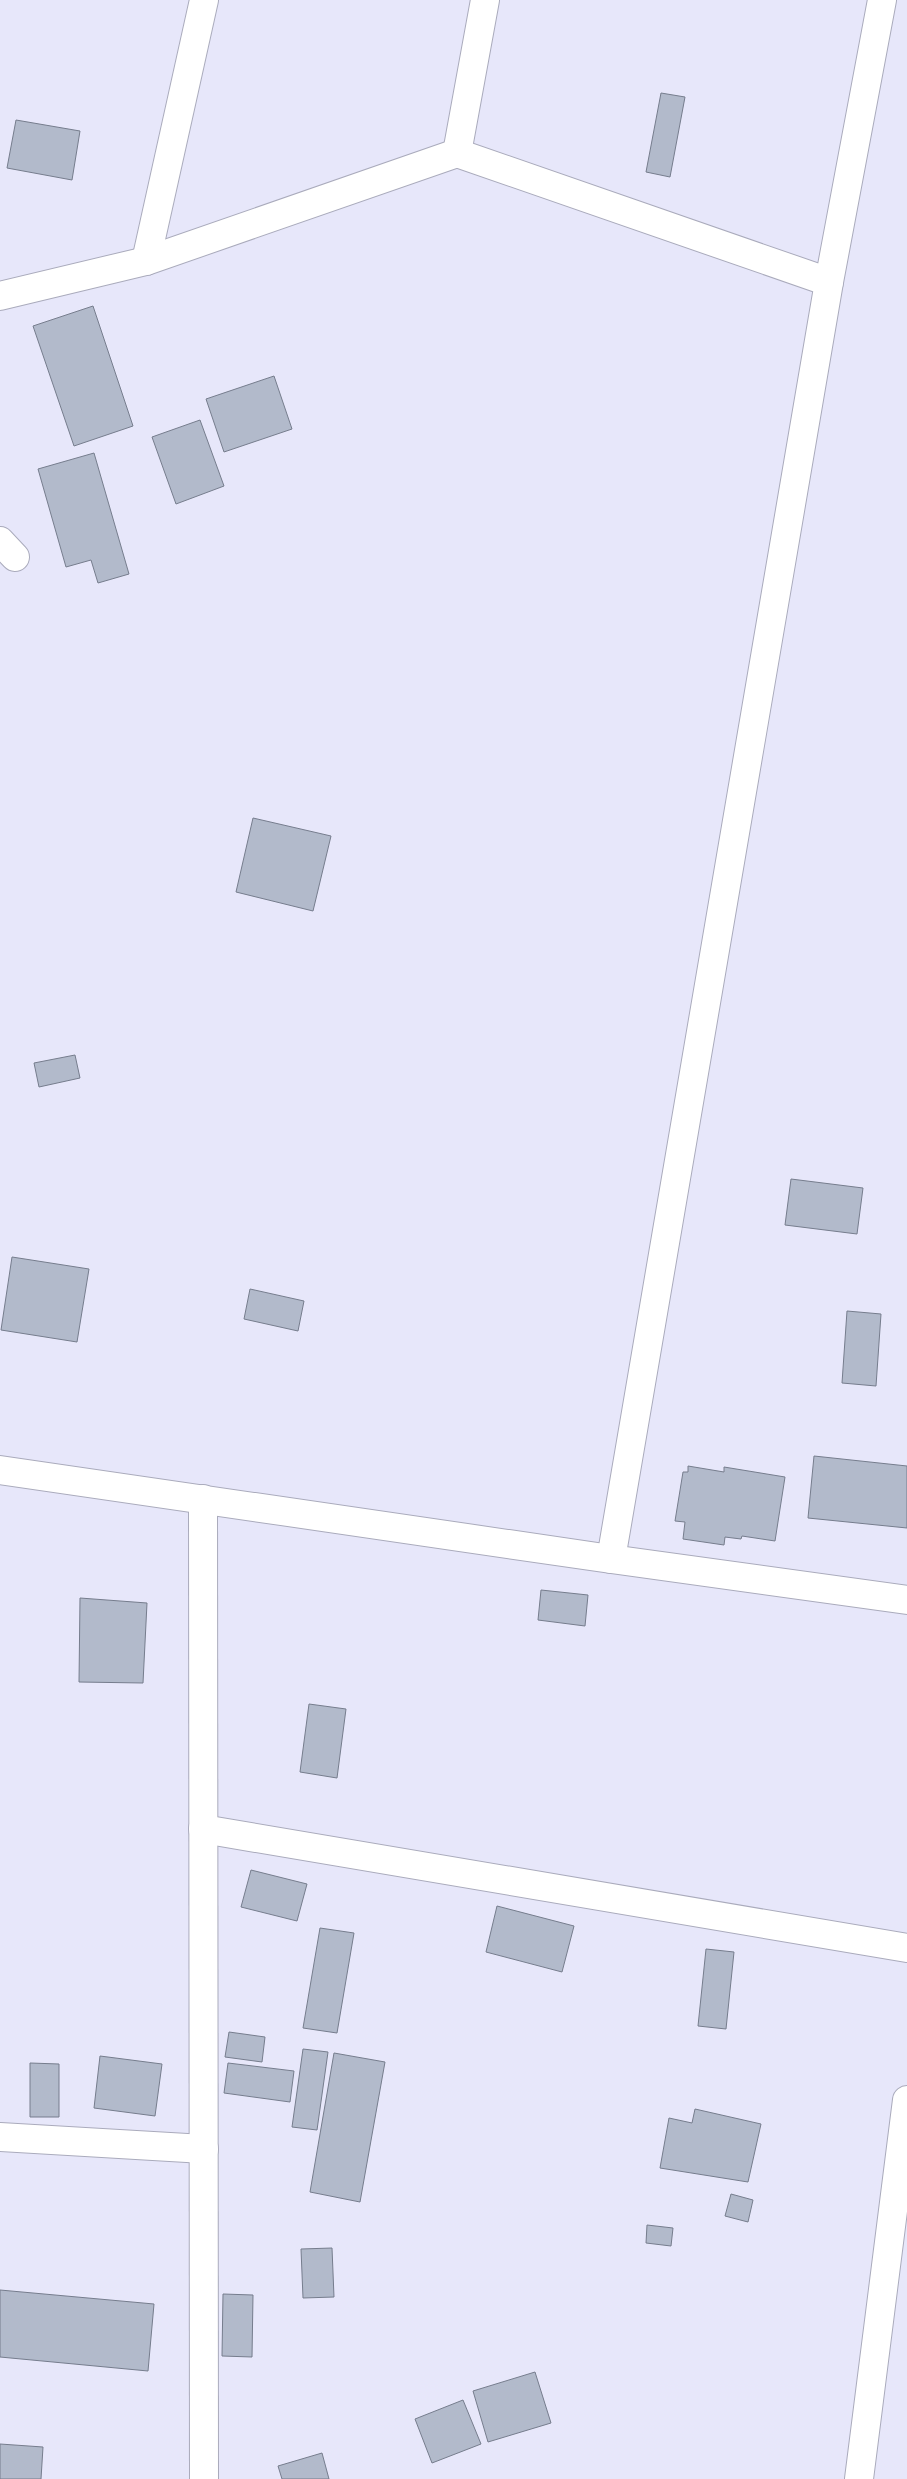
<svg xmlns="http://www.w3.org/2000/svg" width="907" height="2479" viewBox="0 0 907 2479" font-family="'Space Grotesk',sans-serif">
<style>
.building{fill:#b2bacb;stroke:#767d8d}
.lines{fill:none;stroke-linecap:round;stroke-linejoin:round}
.street-casing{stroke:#aaabbc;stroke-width:30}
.street{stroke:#fff;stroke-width:28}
</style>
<rect width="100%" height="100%" fill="#e7e7fa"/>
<g class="building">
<polygon points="661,93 685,97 670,177 646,172"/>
<polygon points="16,120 80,131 72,180 7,168"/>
<polygon points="93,306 133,426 74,446 33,326"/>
<polygon points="274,376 292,429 224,452 206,399"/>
<polygon points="200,420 224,486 176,504 152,437"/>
<polygon points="94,453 129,574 98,583 91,560 66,567 38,469"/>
<polygon points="253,818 331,836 313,911 236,892"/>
<polygon points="75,1055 80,1078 39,1087 34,1063"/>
<polygon points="791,1179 863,1188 857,1234 785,1225"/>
<polygon points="12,1257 89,1269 77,1342 1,1330"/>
<polygon points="250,1289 304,1301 298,1331 244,1319"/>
<polygon points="847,1311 881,1314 876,1386 842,1383"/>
<polygon points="814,1456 907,1466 907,1528 808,1518"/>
<polygon points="688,1466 724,1472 724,1467 785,1477 775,1541 742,1536 741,1539 725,1537 724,1545 683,1539 685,1522 675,1521 683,1472 688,1472"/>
<polygon points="541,1590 588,1595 585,1626 538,1620"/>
<polygon points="80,1598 147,1603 143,1683 79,1682"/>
<polygon points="309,1704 346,1709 337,1778 300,1772"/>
<polygon points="251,1870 307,1884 297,1921 241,1907"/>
<polygon points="497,1906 574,1926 562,1972 486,1952"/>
<polygon points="320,1928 354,1933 337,2033 303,2028"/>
<polygon points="706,1949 734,1952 726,2029 698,2026"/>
<polygon points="229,2032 265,2037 262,2062 225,2057"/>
<polygon points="303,2049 328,2052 317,2130 292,2127"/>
<polygon points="334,2053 385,2062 360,2202 310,2192"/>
<polygon points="100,2056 162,2064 155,2116 94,2108"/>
<polygon points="30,2063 59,2064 59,2117 30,2117"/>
<polygon points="228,2063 294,2071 290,2102 224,2093"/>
<polygon points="695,2109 761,2124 748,2182 660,2168 669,2118 692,2123"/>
<polygon points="731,2194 753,2200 748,2222 725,2216"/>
<polygon points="647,2225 673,2228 671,2246 646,2243"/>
<polygon points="332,2248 334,2297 303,2298 301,2249"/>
<polygon points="0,2290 154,2304 148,2371 0,2357"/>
<polygon points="223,2294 253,2295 252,2357 222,2356"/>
<polygon points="535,2372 551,2423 488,2442 473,2391"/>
<polygon points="463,2400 481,2444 432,2463 415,2419"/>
<polygon points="0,2444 43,2447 41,2479 0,2479"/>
<polygon points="322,2453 329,2479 282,2479 278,2466"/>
</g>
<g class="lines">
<g class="street-casing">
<g id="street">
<polyline points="457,153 485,0"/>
<polyline points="146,261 204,0"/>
<polyline points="0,296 146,261 457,153 829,282"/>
<polyline points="0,541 15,557"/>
<polyline points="0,1470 611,1559 907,1600"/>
<polyline points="203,1499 204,2479"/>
<polyline points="611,1559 829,282 882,0"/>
<polyline points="203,1829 907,1948"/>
<polyline points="0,2137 204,2149"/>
<polyline points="859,2479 907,2100"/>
</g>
</g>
<use href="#street" class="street"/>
</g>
</svg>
